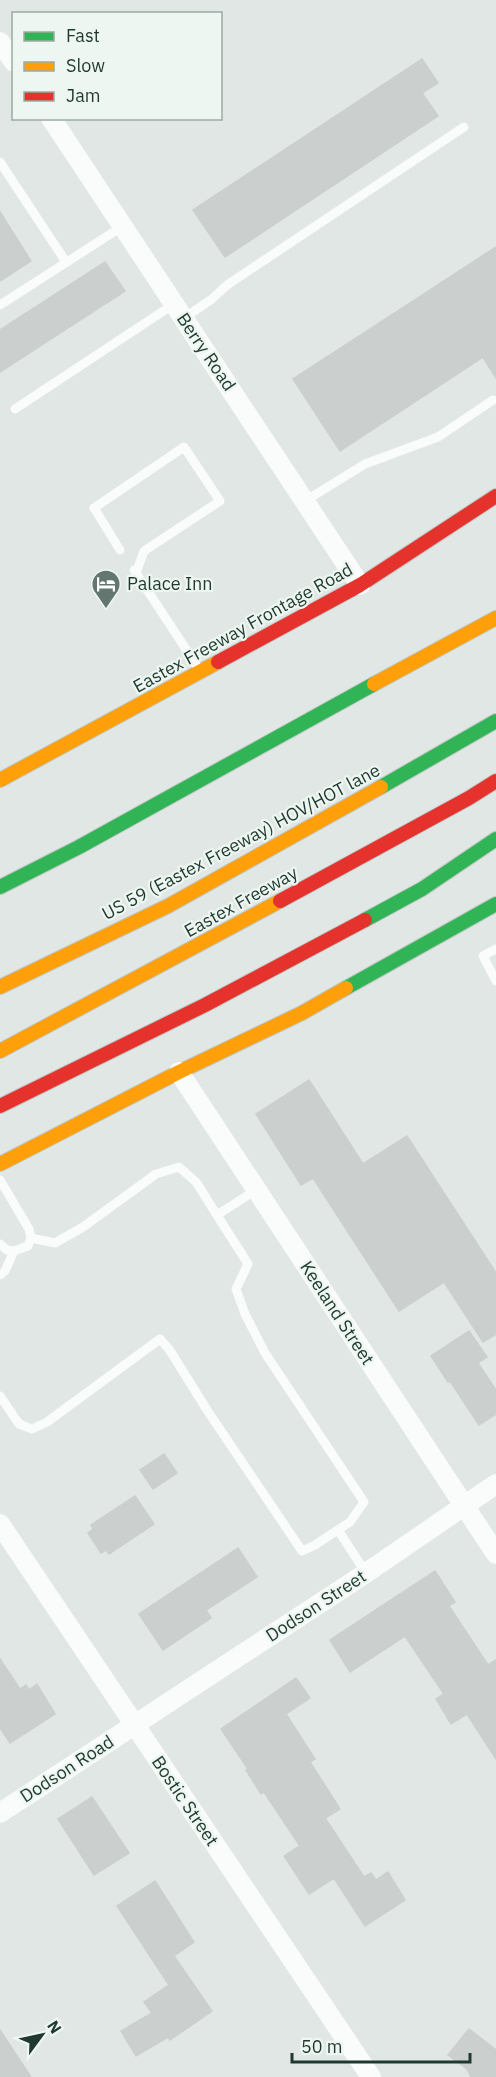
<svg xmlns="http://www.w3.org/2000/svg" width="496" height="2077" viewBox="0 0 496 2077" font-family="'IBM Plex Sans',sans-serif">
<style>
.building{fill:#cbd0ce;stroke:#c9d0cd;stroke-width:1.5}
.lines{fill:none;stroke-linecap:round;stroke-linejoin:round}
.fast-casing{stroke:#bdc6c2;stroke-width:16}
.slow-casing{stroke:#bdc6c2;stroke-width:16}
.jam-casing{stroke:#bdc6c2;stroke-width:16}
.lane{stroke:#fafbfb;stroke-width:9}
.street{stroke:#fafbfb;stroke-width:20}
.fast{stroke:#30b455;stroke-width:14}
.slow{stroke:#ff9f0a;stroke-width:14}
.jam{stroke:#e5322d;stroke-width:14}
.labels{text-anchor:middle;stroke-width:4.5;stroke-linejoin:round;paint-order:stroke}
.street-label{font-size:18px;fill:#1f3930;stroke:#eef6f1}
.poi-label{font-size:18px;fill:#1f3930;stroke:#eef6f1;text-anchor:start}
</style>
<rect width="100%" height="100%" fill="#e1e7e4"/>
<g class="building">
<polygon points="422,59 438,83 422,93 438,116 225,257 193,210"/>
<polygon points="0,212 31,261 0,281"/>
<polygon points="496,247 496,378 483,357 340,451 293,379"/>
<polygon points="105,262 125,291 0,372 0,330"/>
<polygon points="309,1080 363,1164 407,1136 496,1273 496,1334 483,1342 444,1282 399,1311 313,1178 301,1185 256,1114"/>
<polygon points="469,1331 487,1357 478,1363 496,1390 496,1414 479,1425 450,1381 448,1382 431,1356"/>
<polygon points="164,1454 177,1473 153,1489 140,1470"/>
<polygon points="135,1496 154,1524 109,1554 106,1550 101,1553 88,1533 93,1529 91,1525"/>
<polygon points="238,1548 257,1577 206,1610 211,1618 163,1650 139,1614"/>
<polygon points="435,1571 455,1602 449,1606 488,1665 496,1660 496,1759 467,1714 451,1724 436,1699 444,1694 405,1636 350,1672 330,1640"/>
<polygon points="0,1659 20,1689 26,1685 29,1690 37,1684 55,1714 10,1743 0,1728"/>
<polygon points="296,1678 310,1698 286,1714 315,1759 310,1762 340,1809 325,1818 364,1877 371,1873 376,1880 388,1872 405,1900 365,1926 334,1878 309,1894 284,1856 300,1846 264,1792 261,1794 246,1770 248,1769 221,1729"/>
<polygon points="92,1797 129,1853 94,1875 58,1819"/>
<polygon points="155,1881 194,1942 174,1956 212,2011 170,2040 168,2037 136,2056 121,2031 152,2013 144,2002 169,1985 117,1906"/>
<polygon points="469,2029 496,2050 496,2077 471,2077 467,2069 448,2055"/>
<polygon points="0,2030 31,2077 0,2077"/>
</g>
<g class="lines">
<g class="fast-casing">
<g id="fast">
<polyline points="381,787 496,721"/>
<polyline points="0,887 79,847 374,684"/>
<polyline points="365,920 422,889 496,839"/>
<polyline points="346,988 496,904"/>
</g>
</g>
<g class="slow-casing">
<g id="slow">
<polyline points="374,684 496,618"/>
<polyline points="0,780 218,662"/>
<polyline points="0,987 168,906 381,787"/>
<polyline points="0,1051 280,901"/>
<polyline points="0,1164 179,1072 302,1013 346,988"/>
</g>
</g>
<g class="jam-casing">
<g id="jam">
<polyline points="218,662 360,585 496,496"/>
<polyline points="280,901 469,798 496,781"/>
<polyline points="0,1106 205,1005 365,920"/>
</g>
</g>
<g class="lane">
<polyline points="0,162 66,262"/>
<polyline points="0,305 123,226"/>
<polyline points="184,318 212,299 227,285 464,127"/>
<polyline points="15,409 174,304"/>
<polyline points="305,501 365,464 438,437 493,400"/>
<polyline points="120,550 94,508 184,447 220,501 144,551 136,573"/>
<polyline points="134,570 199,669"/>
<polyline points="496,949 483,956 496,981"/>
<polyline points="0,1180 29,1229 31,1238 28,1246 14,1251 5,1271 0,1275"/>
<polyline points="217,1215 256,1190"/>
<polyline points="0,1244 7,1250 14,1251"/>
<polyline points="0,1396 19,1424 32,1429 47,1422 160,1339 169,1349 207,1410 302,1551 315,1545 350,1522 364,1502 265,1353 245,1314 236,1289 248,1264 196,1182 179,1167 156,1174 83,1227 55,1243 31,1238"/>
<polyline points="338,1530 366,1573"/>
</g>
<g class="street">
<polyline points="0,42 14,62"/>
<polyline points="51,118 360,585"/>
<polyline points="179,1072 496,1554"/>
<polyline points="0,1524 371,2077"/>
<polyline points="0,1813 366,1573 496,1484"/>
</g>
<use href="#fast" class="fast"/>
<use href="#slow" class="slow"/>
<use href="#jam" class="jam"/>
</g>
<defs>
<g id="hotel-pin" transform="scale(1.5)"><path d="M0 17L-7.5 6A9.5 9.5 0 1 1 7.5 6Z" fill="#63766f" stroke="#eef6f1"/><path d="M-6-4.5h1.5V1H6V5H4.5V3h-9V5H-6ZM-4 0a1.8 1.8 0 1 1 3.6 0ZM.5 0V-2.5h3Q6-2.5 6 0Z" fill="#fff"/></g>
</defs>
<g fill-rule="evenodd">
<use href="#hotel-pin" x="106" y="584"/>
</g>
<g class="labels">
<g class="street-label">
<text transform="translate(206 352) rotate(56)" y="6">Berry Road</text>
<text transform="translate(243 628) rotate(-29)" y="6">Eastex Freeway Frontage Road</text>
<text transform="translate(241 842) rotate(-28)" y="6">US 59 (Eastex Freeway) HOV/HOT lane</text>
<text transform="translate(241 902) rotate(-29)" y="6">Eastex Freeway</text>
<text transform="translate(337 1313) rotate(57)" y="6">Keeland Street</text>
<text transform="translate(316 1606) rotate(-33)" y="6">Dodson Street</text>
<text transform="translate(67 1769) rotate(-33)" y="6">Dodson Road</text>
<text transform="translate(185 1801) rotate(56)" y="6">Bostic Street</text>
</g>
<g class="poi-label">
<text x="127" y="590">Palace Inn</text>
</g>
</g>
<rect x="12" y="12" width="210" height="108" fill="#eef6f1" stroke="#9baaa4" stroke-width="1.5"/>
<rect x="24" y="32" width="30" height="9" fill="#30b455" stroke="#9baaa4" stroke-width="1.5"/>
<text x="66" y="42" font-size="18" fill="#1f3930">Fast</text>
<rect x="24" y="62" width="30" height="9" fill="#ff9f0a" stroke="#9baaa4" stroke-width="1.5"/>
<text x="66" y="72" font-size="18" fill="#1f3930">Slow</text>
<rect x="24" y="92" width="30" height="9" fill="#e5322d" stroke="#9baaa4" stroke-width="1.5"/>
<text x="66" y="102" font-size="18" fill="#1f3930">Jam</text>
<g transform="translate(42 2035) rotate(57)" stroke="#eef6f1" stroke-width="4.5" paint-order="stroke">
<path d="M0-4.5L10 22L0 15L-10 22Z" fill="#1f3930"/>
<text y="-9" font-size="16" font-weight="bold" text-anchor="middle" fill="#1f3930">N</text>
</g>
<path d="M292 2053v9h178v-9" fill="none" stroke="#1f3930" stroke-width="3"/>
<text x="301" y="2053" font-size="18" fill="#1f3930" stroke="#eef6f1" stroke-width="4.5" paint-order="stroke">50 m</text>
</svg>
